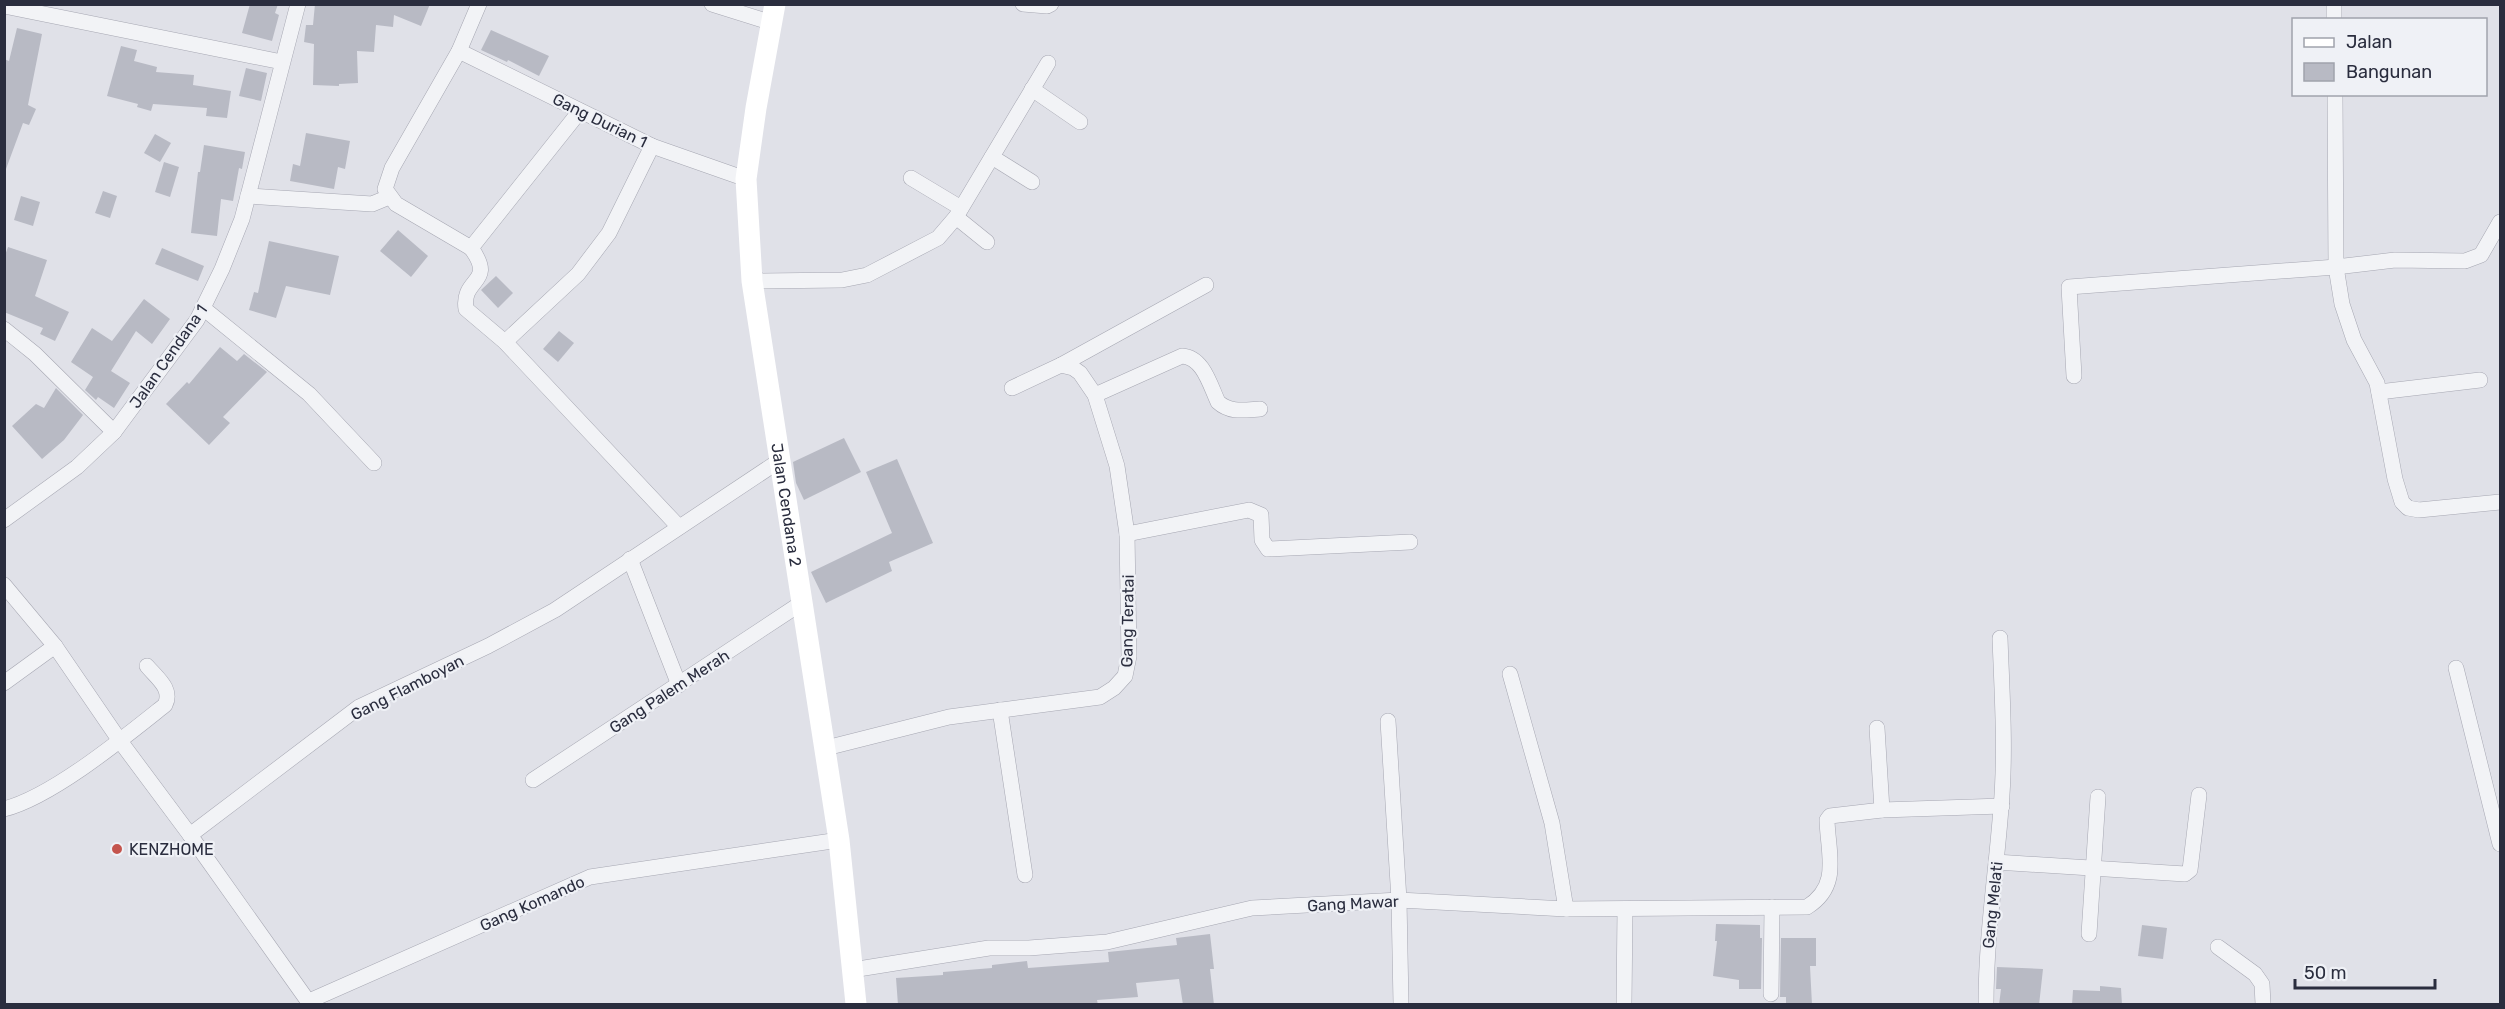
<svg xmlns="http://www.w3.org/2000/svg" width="2505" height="1009" viewBox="0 0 2505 1009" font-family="Rubik,sans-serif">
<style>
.building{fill:#b8bac4}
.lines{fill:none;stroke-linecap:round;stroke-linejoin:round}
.street-casing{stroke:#a6a7b2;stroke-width:16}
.street{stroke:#f2f3f6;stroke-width:15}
.secondary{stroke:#fff;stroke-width:21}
.poi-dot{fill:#c4544d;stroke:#eff1f6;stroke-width:2}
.labels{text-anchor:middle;stroke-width:4.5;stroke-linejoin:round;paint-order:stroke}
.street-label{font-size:16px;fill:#2a2d3e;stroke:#eff1f6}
.poi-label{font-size:16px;fill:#2a2d3e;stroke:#eff1f6;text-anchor:start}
</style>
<rect width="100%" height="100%" fill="#e0e1e8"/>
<g class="building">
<polygon points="250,4 278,4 275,13 279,15 272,41 242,33"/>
<polygon points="315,4 430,4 421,26 394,15 393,27 376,25 374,52 357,51 358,83 339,84 339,86 313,85 314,44 304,42 306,25 313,25"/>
<polygon points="17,28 42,34 28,105 36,109 29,125 23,123 6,169 4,168 4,59 9,61"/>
<polygon points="491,30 549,56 539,76 508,60 507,62 481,50"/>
<polygon points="121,46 137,50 134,61 157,67 156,72 194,75 193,85 231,91 227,118 206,116 207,108 153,104 151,111 137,107 138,104 107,96"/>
<polygon points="246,68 267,73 261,101 239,96"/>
<polygon points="306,133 350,141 345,169 338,167 334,189 290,181 293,164 300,166"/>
<polygon points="155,134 171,143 160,162 144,153"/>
<polygon points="204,145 245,152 242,169 239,168 233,201 221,199 217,236 191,233 198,172 200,172"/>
<polygon points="164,162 179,167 170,197 155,192"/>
<polygon points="103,191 117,196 110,218 95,213"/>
<polygon points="21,196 40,202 33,226 14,220"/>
<polygon points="398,230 428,256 411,277 380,251"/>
<polygon points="269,241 339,256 330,295 286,286 276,318 249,310 254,292 258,293"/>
<polygon points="8,247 47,260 35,296 69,312 55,341 40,334 43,328 4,312 4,258"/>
<polygon points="162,248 204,266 198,281 155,264"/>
<polygon points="496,276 513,293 498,308 481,290"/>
<polygon points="144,299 170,319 152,344 136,331 111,371 130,383 114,408 98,397 96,400 85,390 93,377 71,362 92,328 112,341"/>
<polygon points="559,331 574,343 558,362 543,349"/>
<polygon points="220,347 237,361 244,354 267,372 223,417 230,423 209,445 166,404 187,382 189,384"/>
<polygon points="56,388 83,415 64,440 42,459 12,426 36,404 44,408"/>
<polygon points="844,438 861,472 804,500 796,483 793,462"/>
<polygon points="897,459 933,543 889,562 892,571 826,603 811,572 892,533 866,472"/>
<polygon points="1716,924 1760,925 1760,938 1762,938 1761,989 1739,989 1739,980 1713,976 1717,941 1715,941"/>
<polygon points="2142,925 2167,928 2163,959 2138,956"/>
<polygon points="1210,934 1214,969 1210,969 1214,1005 1183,1005 1179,979 1136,983 1138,997 1097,1000 1098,1005 898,1005 896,978 943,975 943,972 992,968 992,965 1027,961 1028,968 1109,962 1108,952 1177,945 1176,938"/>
<polygon points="1781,938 1816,938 1816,966 1810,966 1812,1005 1786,1005 1786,997 1780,997"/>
<polygon points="1997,967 2043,969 2039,1005 1999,1005 2001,989 1996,989"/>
<polygon points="2100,986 2121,988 2122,1005 2072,1005 2073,990 2100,991"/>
</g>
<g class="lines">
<g class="street-casing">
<g id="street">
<polyline points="712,4 772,23"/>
<polyline points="1023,4 1047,6 1051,4"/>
<polyline points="2334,4 2334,20"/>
<polyline points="4,6 282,62"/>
<polyline points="459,51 652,146 746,179"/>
<polyline points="1032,89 1080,122"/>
<polyline points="2335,94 2336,267 2342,304 2354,340 2377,383 2395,479 2402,502 2408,508 2419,510 2500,502"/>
<path d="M580,111L471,248C497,284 461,277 466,309L505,342L578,274L609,233L652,146"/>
<polyline points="992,157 1032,182"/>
<polyline points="911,178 961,208"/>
<polyline points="248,196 372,204 389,197"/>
<polyline points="956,217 987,242"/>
<polyline points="471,248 396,204 385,189 392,168 459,51 479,4"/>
<polyline points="752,281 842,280 867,275 938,238 956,217 1048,63"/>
<polyline points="203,308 309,394 374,463"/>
<polyline points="4,329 35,354 114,432"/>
<polyline points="505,342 679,527"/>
<polyline points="1061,365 1206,285"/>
<polyline points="2074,376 2069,287 2336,267 2395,260 2465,261 2481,255 2500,222"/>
<polyline points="2379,392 2480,380"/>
<path d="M1095,395L1182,356C1203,357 1210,385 1218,402C1230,413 1244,410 1260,409"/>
<polyline points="4,520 77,467 114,432 197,320 222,269 242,219 298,4"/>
<polyline points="1127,534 1249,510 1261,515 1262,540 1268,549 1410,542"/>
<polyline points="630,559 679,685"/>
<polyline points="4,585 55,646 120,741 190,835"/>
<polyline points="2456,668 2500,844"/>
<polyline points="1510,674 1552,823 1566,909"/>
<polyline points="4,683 55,646"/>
<polyline points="1000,710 1025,875"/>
<polyline points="1388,721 1399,900 1401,1004"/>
<polyline points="1877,728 1882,810"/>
<polyline points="826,748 949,717 1100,697 1114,688 1125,676 1129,656 1127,534 1117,466 1095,395 1080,373 1073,368 1061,365 1012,388"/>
<polyline points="533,780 803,602"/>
<path d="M4,809C52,797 126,736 165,705C173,689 157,678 147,666"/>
<polyline points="1996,862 2185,874 2190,870 2199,795"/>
<polyline points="2089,934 2098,797"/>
<polyline points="2218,947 2255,974 2262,984 2263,1004"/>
<path d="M852,970L989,948H1029L1107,942L1252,908L1399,900L1566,909L1807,907C1841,886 1828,854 1827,820L1830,816L1882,810L2002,806"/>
<polyline points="1771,994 1772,907"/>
<polyline points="309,1001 590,877 839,840"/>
<polyline points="310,1004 190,835 359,707 488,646 555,610 779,461"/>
<polyline points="1624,1004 1625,909"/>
<path d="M1986,1004C1986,938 1996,874 2001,808C2006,752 2002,694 2000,638"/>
</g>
</g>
<use href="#street" class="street"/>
<path class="secondary" id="s1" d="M775,4L756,108L746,179L752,281L839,840L856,1004"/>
</g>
<circle class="poi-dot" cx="117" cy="849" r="6"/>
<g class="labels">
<g class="street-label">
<text transform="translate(600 120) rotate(26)" y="6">Gang Durian 1</text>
<text transform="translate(168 356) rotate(-55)" y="6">Jalan Cendana 1</text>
<text dy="6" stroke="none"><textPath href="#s1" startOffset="506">Jalan Cendana 2</textPath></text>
<text transform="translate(1127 621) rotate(-89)" y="6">Gang Teratai</text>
<text transform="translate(407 687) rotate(-27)" y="6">Gang Flamboyan</text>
<text transform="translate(669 691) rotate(-33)" y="6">Gang Palem Merah</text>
<text transform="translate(532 903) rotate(-24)" y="6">Gang Komando</text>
<text transform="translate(1353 903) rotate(-3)" y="6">Gang Mawar</text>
<text transform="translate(1992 905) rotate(-84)" y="6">Gang Melati</text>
</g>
<g class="poi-label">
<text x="129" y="855">KENZHOME</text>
</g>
</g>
<rect width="2505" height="1009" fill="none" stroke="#2a2d3e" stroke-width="12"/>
<rect x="2292" y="18" width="195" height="78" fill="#eff1f6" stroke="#a0a3ac" stroke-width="1.5"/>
<rect x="2304" y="38" width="30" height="9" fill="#ffffff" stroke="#a0a3ac" stroke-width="1.5"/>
<text x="2346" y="48" font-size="18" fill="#2a2d3e">Jalan</text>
<rect x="2304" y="63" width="30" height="18" fill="#b8bac4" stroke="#a0a3ac" stroke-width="1.5"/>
<text x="2346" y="78" font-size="18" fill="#2a2d3e">Bangunan</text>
<path d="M2295 979v9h140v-9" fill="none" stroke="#2a2d3e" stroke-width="3"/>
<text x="2304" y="979" font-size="18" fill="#2a2d3e" stroke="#eff1f6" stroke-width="4.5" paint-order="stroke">50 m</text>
</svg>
